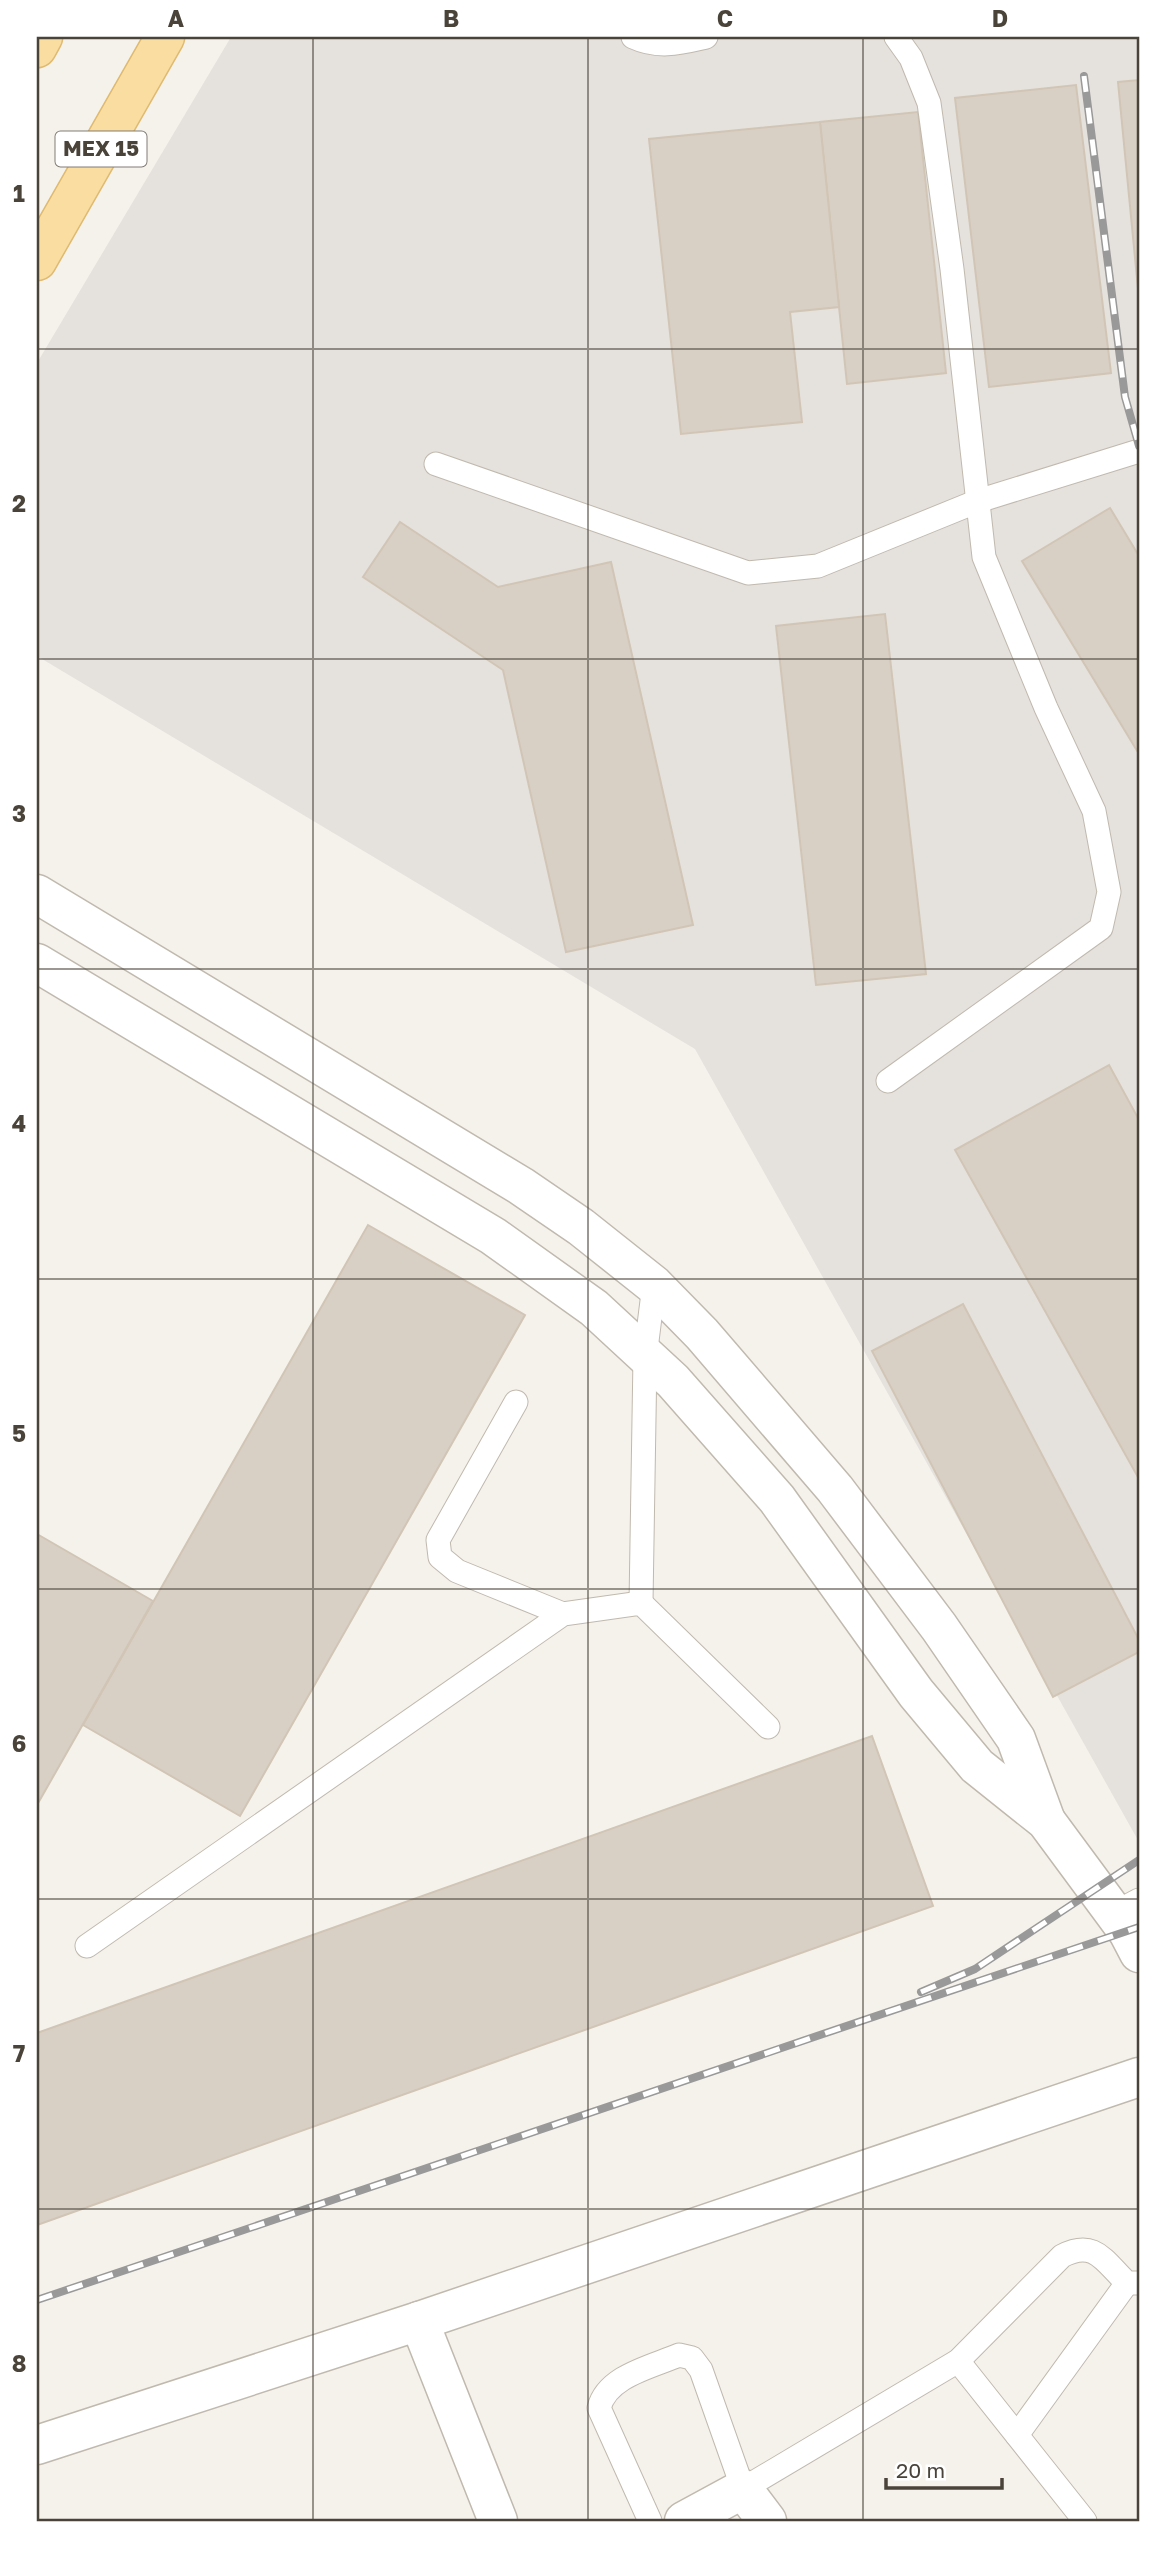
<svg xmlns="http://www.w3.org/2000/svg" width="1176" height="2558" viewBox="0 0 1176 2558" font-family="'Golos Text',sans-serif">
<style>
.industrial{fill:#e5e1dd}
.building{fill:#d9d0c5;stroke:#d1c5b5;stroke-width:2}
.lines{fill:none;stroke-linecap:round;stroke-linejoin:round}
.service-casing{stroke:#c0b9ae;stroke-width:25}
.minor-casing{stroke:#c0b9ae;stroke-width:41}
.primary-casing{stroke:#dfba70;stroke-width:41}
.service{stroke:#fff;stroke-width:23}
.minor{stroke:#fff;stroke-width:38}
.primary{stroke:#fadda0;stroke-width:38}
.rail-casing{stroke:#999;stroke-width:8}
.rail{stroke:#fff;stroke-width:5;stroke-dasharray:16;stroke-linecap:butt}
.grid{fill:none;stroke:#49433a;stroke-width:2;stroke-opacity:0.55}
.labels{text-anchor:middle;stroke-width:5;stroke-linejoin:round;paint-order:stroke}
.shield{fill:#fff;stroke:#807b75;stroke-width:2}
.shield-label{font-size:21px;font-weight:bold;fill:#49433a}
.neatline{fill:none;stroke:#49433a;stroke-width:2.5}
.grid-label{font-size:23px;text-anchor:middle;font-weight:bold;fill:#49433a}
</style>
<rect width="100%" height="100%" fill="#f5f2ec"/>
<polygon class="industrial" points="231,37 1139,37 1139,1842 695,1049 37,656 37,363"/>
<g class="building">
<polygon points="1139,80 1139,299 1118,82"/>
<polygon points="1076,85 1111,373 989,387 955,98"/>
<polygon points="918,112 946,373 847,384 820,122"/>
<polygon points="820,122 839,307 790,312 802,422 681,434 649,139"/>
<polygon points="1110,508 1139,556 1139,754 1022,561"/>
<polygon points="400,522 498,587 611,562 693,925 566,952 503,670 363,577"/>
<polygon points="885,614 926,974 816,985 776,626"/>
<polygon points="1109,1065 1139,1120 1139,1479 955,1150"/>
<polygon points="368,1225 525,1315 240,1816 83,1725"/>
<polygon points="963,1304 1139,1640 1139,1652 1053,1697 872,1351"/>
<polygon points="37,1534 153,1601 37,1805"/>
<polygon points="872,1736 933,1906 37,2225 37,2033"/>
</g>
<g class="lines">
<g class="service-casing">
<g id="service">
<path d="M633,37C659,49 680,43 706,37"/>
<polyline points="436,464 748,573 818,566 978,501 1139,451"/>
<polyline points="888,1081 1101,928 1109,892 1094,811 1046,708 984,557 952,269 929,103 911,58 896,37"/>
<polyline points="516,1402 438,1540 440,1557 457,1571 563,1614"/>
<polyline points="641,1603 645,1357 654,1285"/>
<polyline points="1113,1914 1139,1900"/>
<polyline points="87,1946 563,1614 641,1603 768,1727"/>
<polyline points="958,2361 1085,2521"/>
<polyline points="1017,2435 1127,2283"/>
<path d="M650,2521L599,2408C607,2376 651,2367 679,2355L692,2358L701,2370L743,2489L958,2361L1062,2256C1095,2239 1104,2261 1127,2283H1139"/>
</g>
</g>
<g class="minor-casing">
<g id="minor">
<polyline points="37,894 521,1186 581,1227 654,1285 702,1334 835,1489 939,1627 1016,1739 1046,1821"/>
<polyline points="37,963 493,1236 594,1308 673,1381 777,1499 916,1693 977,1766 1046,1821 1128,1932 1139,1953"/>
<polyline points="419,2321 498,2521"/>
<polyline points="37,2445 419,2321 1139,2077"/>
<polyline points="684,2521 743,2489 767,2521"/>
</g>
</g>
<g class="primary-casing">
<g id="primary">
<polyline points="37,48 43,37"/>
<polyline points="37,261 165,37"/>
</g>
</g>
<use href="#service" class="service"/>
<use href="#minor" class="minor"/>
<use href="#primary" class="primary"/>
<g class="rail-casing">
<g id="rail">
<polyline points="1084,76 1125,397 1139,446"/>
<polyline points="921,1992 975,1969 1139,1860"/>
<polyline points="37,2300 1139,1927"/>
</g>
</g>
<use href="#rail" class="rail"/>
</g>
<path class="grid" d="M313,37V2521M588,37V2521M863,37V2521M37,349H1139M37,659H1139M37,969H1139M37,1279H1139M37,1589H1139M37,1899H1139M37,2209H1139"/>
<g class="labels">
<rect class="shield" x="55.5" y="131.5" width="91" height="35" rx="5"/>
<g class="shield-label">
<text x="101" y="156">MEX 15</text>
</g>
</g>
<rect width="1176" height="2558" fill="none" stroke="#ffffff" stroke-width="77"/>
<path d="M886 2478v10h116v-10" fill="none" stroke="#49433a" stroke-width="3.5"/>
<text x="896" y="2478" font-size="21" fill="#49433a" stroke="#ffffff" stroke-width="5" paint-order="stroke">20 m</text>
<rect x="38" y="38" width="1100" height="2482" class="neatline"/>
<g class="grid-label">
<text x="176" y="27">A</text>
<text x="451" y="27">B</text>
<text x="725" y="27">C</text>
<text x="1000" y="27">D</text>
<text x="19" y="202">1</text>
<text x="19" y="512">2</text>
<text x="19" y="822">3</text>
<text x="19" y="1132">4</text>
<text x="19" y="1442">5</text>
<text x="19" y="1752">6</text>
<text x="19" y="2062">7</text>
<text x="19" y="2372">8</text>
</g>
</svg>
